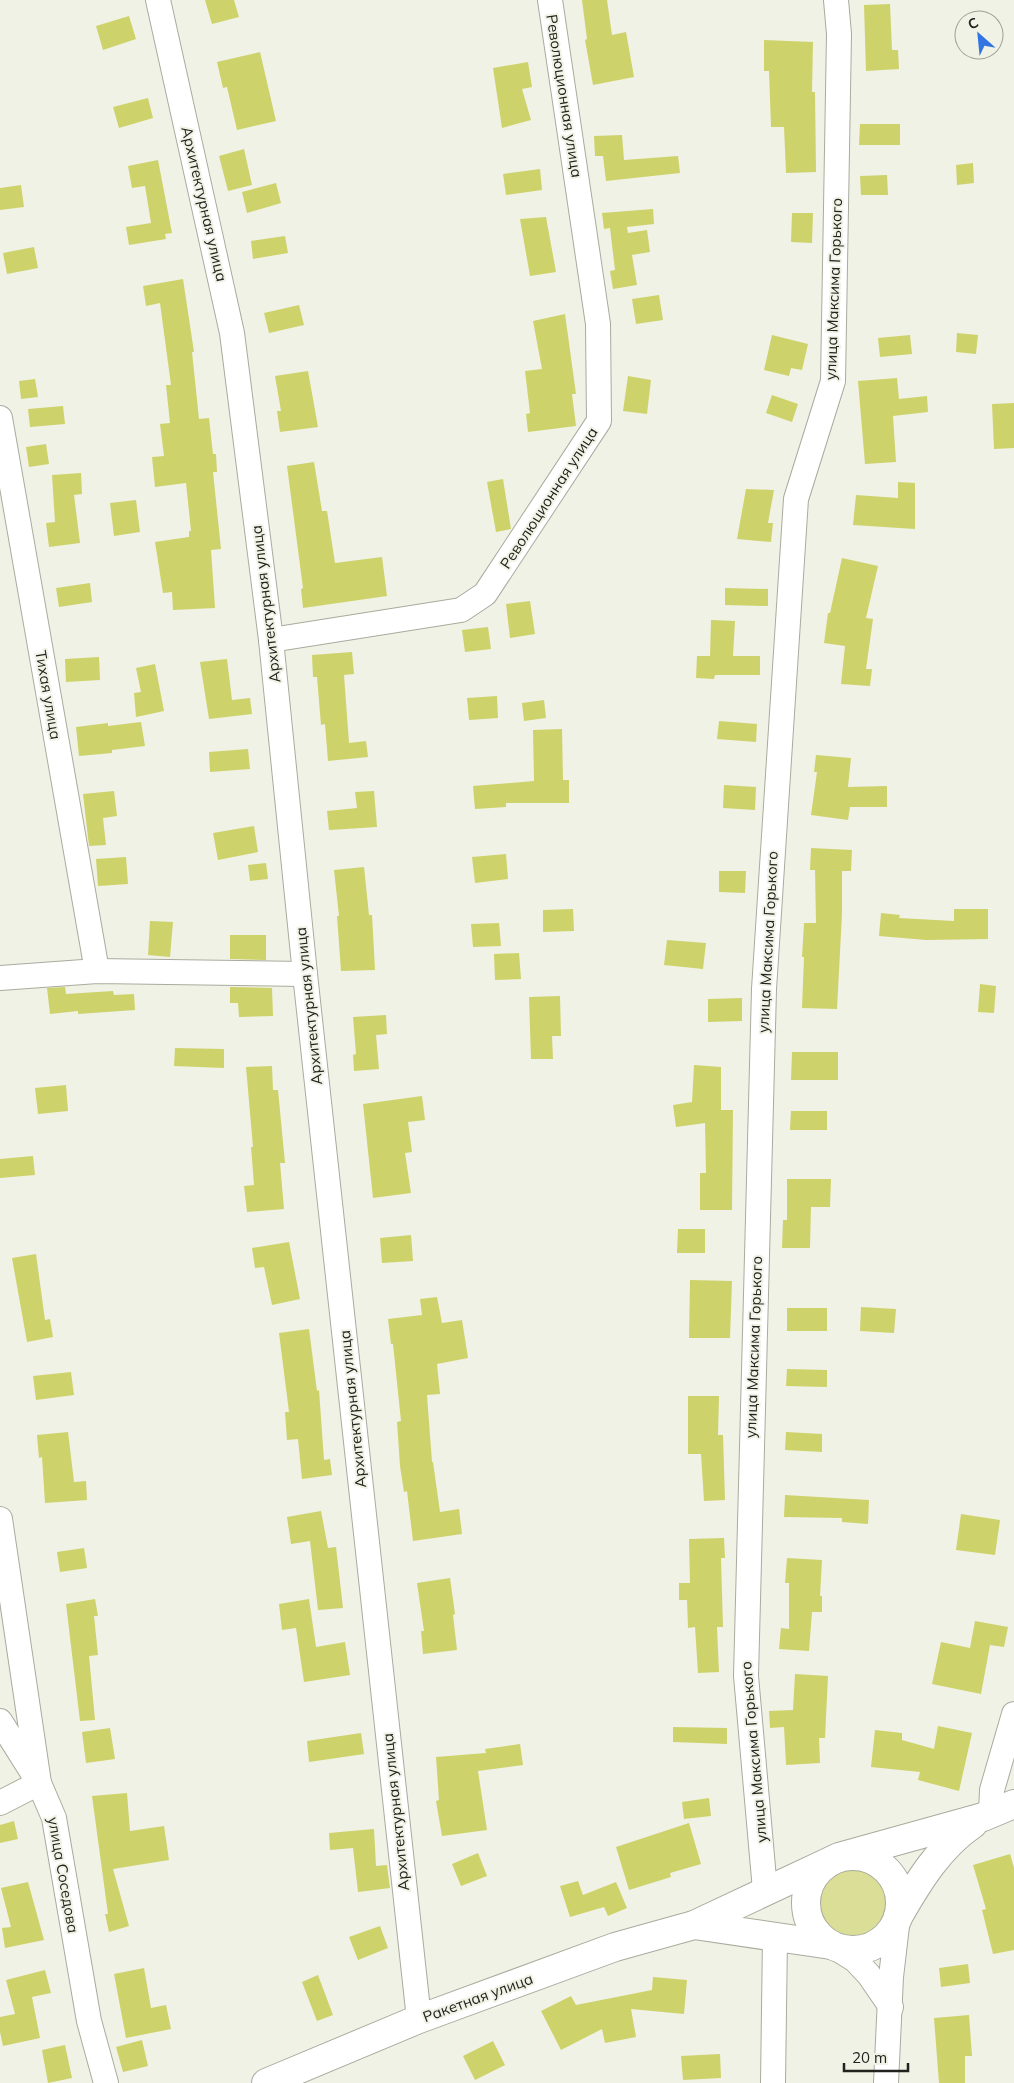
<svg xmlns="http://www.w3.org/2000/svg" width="1014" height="2083" viewBox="0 0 1014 2083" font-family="Mulish,sans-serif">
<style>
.green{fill:#dade96}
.building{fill:#ced26a}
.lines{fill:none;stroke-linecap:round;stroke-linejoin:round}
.minor-casing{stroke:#a9ab9e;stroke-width:26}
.secondary-casing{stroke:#a9ab9e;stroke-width:30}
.minor{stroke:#fff;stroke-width:24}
.secondary{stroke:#fff;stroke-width:28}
.labels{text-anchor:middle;stroke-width:4;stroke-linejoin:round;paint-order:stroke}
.street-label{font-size:15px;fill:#22221e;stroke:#f0f2e5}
</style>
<rect width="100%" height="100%" fill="#f0f2e5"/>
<circle class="green" cx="852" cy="1900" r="36"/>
<g class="building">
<polygon points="205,0 234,0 239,17 212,24"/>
<polygon points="582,0 607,0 612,35 626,32 634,77 593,85 585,40 587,39"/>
<polygon points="890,4 892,50 898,50 899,69 866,71 864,5"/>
<polygon points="129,16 136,39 103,50 96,26"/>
<polygon points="764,40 813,42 812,92 815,92 816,172 786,173 784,127 771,127 769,71 764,71"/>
<polygon points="260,52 276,121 237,130 227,87 223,88 217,62"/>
<polygon points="528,62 532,87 522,89 531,120 502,128 493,68"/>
<polygon points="148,98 153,118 119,128 113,107"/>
<polygon points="860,124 900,124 900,145 859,145"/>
<polygon points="622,135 624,160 678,156 680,173 606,181 603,156 595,156 594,136"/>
<polygon points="244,149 252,185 228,191 219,156"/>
<polygon points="158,160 172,233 165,234 166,239 129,245 126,227 151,223 145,186 132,188 128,166"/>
<polygon points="973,163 974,183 957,185 956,165"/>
<polygon points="540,169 542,190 506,195 503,174"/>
<polygon points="887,175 888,195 861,195 860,176"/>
<polygon points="276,183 281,203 247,213 242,192"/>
<polygon points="21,185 24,207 0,210 0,188"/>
<polygon points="653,209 654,224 627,227 628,233 647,230 650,252 632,255 637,285 613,289 610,271 615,270 610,228 604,229 602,213"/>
<polygon points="792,213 813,213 812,243 791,242"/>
<polygon points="546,217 556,272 530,276 520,219"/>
<polygon points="285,236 288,253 253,259 251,241"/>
<polygon points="34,247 38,268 7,274 3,253"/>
<polygon points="183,279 194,352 192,352 199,419 209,418 213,454 216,454 217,472 213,472 221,549 211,550 215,608 173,610 172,592 163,593 155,542 189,537 189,531 191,531 186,483 155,487 152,457 164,456 160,424 170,423 166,385 171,385 160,303 146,306 143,286"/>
<polygon points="659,295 663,320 636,324 632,299"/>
<polygon points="299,305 304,325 269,333 264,313"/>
<polygon points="565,314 576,394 572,394 576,426 528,432 526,414 530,413 525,371 542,369 533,321"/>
<polygon points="957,333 978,335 976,354 956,352"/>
<polygon points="772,335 808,344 802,370 791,368 789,376 764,370"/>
<polygon points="910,335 912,354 880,357 878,338"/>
<polygon points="308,371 318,427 280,432 277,411 281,411 275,376"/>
<polygon points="628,376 651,380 647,414 623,411"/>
<polygon points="897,378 899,399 927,396 928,412 893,416 896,462 865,464 858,381"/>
<polygon points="35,379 38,397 21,399 19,381"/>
<polygon points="772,395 798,404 792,422 766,413"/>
<polygon points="1014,403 1014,448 994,449 992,404"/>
<polygon points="63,406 65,424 30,427 28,409"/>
<polygon points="46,444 49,464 29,467 26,447"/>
<polygon points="314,462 322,511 327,511 335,563 382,557 387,596 303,608 301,589 303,588 287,466"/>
<polygon points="81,473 82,494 74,495 80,543 49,547 46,523 55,522 52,475"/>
<polygon points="503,479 511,529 496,532 487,482"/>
<polygon points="898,482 915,483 915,529 853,525 856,495 898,498"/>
<polygon points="746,489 774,490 768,523 773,523 771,542 737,539"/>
<polygon points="136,500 140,532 114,536 110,503"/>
<polygon points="842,558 878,566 866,618 873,619 866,669 872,669 870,686 841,684 845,646 824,643 828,613 830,613"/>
<polygon points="90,583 92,602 59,607 56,588"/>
<polygon points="725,588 768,589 768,606 725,605"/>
<polygon points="530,601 535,634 510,638 506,604"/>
<polygon points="711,620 735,621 733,656 760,656 760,675 715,675 714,679 696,678 697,656 710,656"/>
<polygon points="488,627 491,649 465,652 462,630"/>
<polygon points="352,652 354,674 344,675 349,743 366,741 368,757 328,761 325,724 321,725 317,677 313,677 312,655"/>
<polygon points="99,657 100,680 66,682 65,659"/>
<polygon points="227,659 232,700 250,698 252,714 209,719 200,662"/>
<polygon points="155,664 164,711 136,717 134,693 141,692 136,668"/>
<polygon points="497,696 498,718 469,720 467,698"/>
<polygon points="544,700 546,718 524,721 522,703"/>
<polygon points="719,721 757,724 756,742 717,739"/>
<polygon points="141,722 145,746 112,750 112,753 79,756 76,727 108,723 108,726"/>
<polygon points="562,729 563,780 569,780 569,803 506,803 506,807 475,809 473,786 534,781 533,730"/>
<polygon points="248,749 250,769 210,772 209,752"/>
<polygon points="816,755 851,758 848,787 887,786 887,807 850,807 848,820 811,815 817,772 814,772"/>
<polygon points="724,785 756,787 755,810 723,808"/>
<polygon points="114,791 117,816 103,818 106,845 89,846 83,794"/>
<polygon points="374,791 377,827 329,830 327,811 357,808 355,792"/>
<polygon points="254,826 258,852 218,860 213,833"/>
<polygon points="811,848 852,850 851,871 842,871 842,914 837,1009 802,1008 804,957 802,957 804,923 816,923 815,870 810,870"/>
<polygon points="506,854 508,879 475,883 472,857"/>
<polygon points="126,857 128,884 98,886 96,859"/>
<polygon points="266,863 268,879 250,881 248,865"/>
<polygon points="364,867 369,915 372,915 375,970 341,971 337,916 339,916 334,870"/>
<polygon points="719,871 746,871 745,893 719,892"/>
<polygon points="573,909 574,931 543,932 543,910"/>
<polygon points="954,909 988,909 988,939 926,940 879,936 881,913 900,915 899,918 954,921"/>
<polygon points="150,921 173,922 170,957 148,955"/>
<polygon points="499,923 501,946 473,947 471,924"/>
<polygon points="230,935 266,935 266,960 230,959"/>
<polygon points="667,940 706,943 703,969 664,965"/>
<polygon points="519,953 521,979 495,980 494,954"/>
<polygon points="980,984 996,986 994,1013 978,1012"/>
<polygon points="65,987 66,994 113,991 114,995 134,994 135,1010 78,1014 78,1011 50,1014 47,988"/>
<polygon points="230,987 272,988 273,1016 239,1017 238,1003 230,1003"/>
<polygon points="560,996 561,1036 552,1036 553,1059 531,1059 529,997"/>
<polygon points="742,998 742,1021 708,1022 708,999"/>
<polygon points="386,1015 387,1034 376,1035 379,1069 354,1071 353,1055 356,1054 353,1017"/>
<polygon points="175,1048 224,1049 224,1068 174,1066"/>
<polygon points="792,1052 838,1052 838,1080 791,1080"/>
<polygon points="694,1065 721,1067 721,1110 733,1110 732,1210 700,1210 700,1173 706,1173 705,1123 676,1127 673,1105 692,1102"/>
<polygon points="272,1066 273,1090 278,1090 285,1163 280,1163 284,1209 247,1212 244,1186 254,1185 251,1147 253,1147 246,1067"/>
<polygon points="66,1085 68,1111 38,1114 35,1088"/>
<polygon points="422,1096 425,1120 408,1122 412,1152 405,1153 411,1193 373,1198 363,1104"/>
<polygon points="791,1111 827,1111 827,1130 790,1130"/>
<polygon points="33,1156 35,1175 0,1178 0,1159"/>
<polygon points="787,1179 831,1179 830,1207 811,1207 810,1248 782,1248 783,1220 787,1220"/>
<polygon points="678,1229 705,1229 705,1253 677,1253"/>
<polygon points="411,1235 413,1261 382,1263 380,1238"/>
<polygon points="289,1242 300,1299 272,1305 264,1267 255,1268 252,1248"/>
<polygon points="36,1254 45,1320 50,1319 53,1337 27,1342 12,1258"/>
<polygon points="690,1280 732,1281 730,1338 689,1338"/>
<polygon points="437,1297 442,1323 462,1320 468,1358 437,1364 440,1394 427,1395 432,1462 433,1462 440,1512 459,1509 462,1534 413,1541 407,1491 404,1492 400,1466 397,1422 401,1421 393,1344 391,1344 388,1319 422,1315 420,1299"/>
<polygon points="861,1307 896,1309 894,1333 860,1331"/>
<rect x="787" y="1308" width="40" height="23"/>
<polygon points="309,1329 317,1391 319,1390 324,1460 330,1459 332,1475 302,1479 298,1439 287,1440 285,1412 289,1412 279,1333"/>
<polygon points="787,1369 827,1370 827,1387 786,1386"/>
<polygon points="71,1372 74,1395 36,1400 33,1376"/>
<polygon points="688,1396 719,1396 718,1435 723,1435 725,1500 704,1501 701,1454 688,1454"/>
<polygon points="68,1432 74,1482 86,1481 87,1500 45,1503 42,1457 39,1458 37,1435"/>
<polygon points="786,1432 822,1434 822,1452 785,1450"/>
<polygon points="785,1495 869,1500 868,1524 842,1522 842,1518 784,1517"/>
<polygon points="321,1511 328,1548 336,1547 343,1608 318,1610 310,1541 291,1544 287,1517"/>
<polygon points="961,1514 1000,1520 995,1555 956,1550"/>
<polygon points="724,1538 725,1558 721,1558 723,1627 717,1627 719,1672 698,1673 695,1627 688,1628 687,1600 679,1600 679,1583 690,1583 689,1539"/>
<polygon points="84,1548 87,1568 60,1572 57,1552"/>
<polygon points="787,1558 822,1560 820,1596 822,1596 822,1612 812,1612 809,1651 779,1649 781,1628 789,1629 789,1583 785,1583"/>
<polygon points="450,1578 455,1614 453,1615 457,1650 423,1654 421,1631 424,1631 417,1583"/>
<polygon points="95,1599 98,1616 94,1616 98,1655 89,1656 95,1720 80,1721 66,1604"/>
<polygon points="309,1599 316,1647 345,1642 350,1675 304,1682 296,1628 282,1630 279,1604"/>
<polygon points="975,1621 1008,1627 1004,1647 990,1645 981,1694 932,1684 941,1642 970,1648"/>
<polygon points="795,1674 828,1676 825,1738 819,1738 820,1763 786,1765 784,1727 770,1728 769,1711 793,1710"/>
<polygon points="938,1726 972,1733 959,1791 918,1780 920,1772 871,1767 875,1730 902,1733 902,1740 934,1749"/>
<polygon points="673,1727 727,1728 727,1744 673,1742"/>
<polygon points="110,1728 115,1759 86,1763 82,1732"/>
<polygon points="361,1733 364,1754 309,1762 307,1741"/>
<polygon points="520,1744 523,1765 478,1771 487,1830 442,1836 436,1801 439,1800 436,1757 486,1753 485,1749"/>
<polygon points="127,1793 130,1831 164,1826 169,1860 113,1869 129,1926 109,1932 105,1914 108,1914 92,1796"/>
<polygon points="709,1798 711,1816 684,1819 682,1802"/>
<polygon points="14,1821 18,1839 0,1843 0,1825"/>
<polygon points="689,1823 701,1864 670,1873 671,1877 629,1890 616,1847"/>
<polygon points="374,1829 376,1866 387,1865 390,1888 358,1892 353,1848 330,1850 329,1833"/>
<polygon points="478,1853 487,1876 461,1886 452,1864"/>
<polygon points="1010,1854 1014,1868 1014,1950 993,1954 982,1910 986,1909 973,1865"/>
<polygon points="578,1881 583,1895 616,1882 627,1908 608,1916 604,1907 570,1917 560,1886"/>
<polygon points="28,1882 44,1940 5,1948 2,1928 11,1927 1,1888"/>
<polygon points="380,1926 388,1948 358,1960 349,1937"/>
<polygon points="968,1964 970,1983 941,1987 939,1968"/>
<polygon points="144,1968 151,2008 166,2005 171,2029 126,2038 114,1974"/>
<polygon points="45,1970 51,1993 32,1997 40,2038 3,2046 0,2032 0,2017 15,2014 6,1980"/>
<polygon points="318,1975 333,2015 317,2021 302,1982"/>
<polygon points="653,1977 687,1980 684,2014 631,2009 636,2037 605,2043 602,2029 561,2050 541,2011 571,1996 576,2005 652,1990"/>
<polygon points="969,2015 972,2056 965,2056 965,2083 939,2083 934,2018"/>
<polygon points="142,2040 148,2066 123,2072 116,2047"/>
<polygon points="493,2041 505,2065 475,2080 463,2056"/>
<polygon points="65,2045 72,2078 48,2083 42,2050"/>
<polygon points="720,2054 721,2078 683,2080 681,2056"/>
</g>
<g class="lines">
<g class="minor-casing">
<g id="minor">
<polyline points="158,0 232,333 271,640 305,974 419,2019"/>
<polyline points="0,418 97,971"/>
<polyline points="271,640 461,610 485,594 599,421 598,324 550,0"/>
<polyline points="0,978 97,971 305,974"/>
<polyline points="0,1519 39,1783 54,1818 89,2021 106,2083"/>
<polyline points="0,1721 39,1783 0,1803"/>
<polyline points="991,1814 992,1790 1014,1714"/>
<polyline points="765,1890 746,1676 764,989 796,499 833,381 839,34 836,0"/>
<polyline points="831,1945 855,1960 869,1975 891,2007"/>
<polyline points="773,2083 775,1937"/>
<polyline points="886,2083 891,1977 898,1917"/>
</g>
</g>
<g class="secondary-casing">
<g id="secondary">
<circle cx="853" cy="1903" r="47"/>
<path d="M898,1917C918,1882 940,1846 973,1824"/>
<polyline points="694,1925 831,1945"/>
<polyline points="266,2083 419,2019 615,1947 694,1925 839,1857 983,1817 1014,1804"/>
</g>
</g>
<use href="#minor" class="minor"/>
<use href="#secondary" class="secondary"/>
</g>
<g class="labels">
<g class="street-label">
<text transform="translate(564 96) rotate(81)" y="5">Революционная улица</text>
<text transform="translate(204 204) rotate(77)" y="5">Архитектурная улица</text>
<text transform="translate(834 289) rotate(-88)" y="5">улица Максима Горького</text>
<text transform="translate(549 498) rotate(-57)" y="5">Революционная улица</text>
<text transform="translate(266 604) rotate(-97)" y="5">Архитектурная улица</text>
<text transform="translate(48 695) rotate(80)" y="5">Тихая улица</text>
<text transform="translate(768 942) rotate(-87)" y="5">улица Максима Горького</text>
<text transform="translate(309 1006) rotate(-96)" y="5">Архитектурная улица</text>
<text transform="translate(754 1347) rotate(-88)" y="5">улица Максима Горького</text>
<text transform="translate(353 1409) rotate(-96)" y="5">Архитектурная улица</text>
<text transform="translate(754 1752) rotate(-95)" y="5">улица Максима Горького</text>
<text transform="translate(396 1812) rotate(-96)" y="5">Архитектурная улица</text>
<text transform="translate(63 1875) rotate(80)" y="5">улица Соседова</text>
<text transform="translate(478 1998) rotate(-20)" y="5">Ракетная улица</text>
</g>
</g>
<g transform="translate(979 35) rotate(333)"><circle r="24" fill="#f0f2e5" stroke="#9e9f95"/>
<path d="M0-4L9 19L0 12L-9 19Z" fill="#3174e2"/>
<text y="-8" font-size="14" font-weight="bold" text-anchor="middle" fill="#22221e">С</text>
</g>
<path d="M844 2063v8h64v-8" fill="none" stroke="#22221e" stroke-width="2.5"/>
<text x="852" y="2063" font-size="15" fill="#22221e" stroke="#f0f2e5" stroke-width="4" paint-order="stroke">20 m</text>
</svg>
